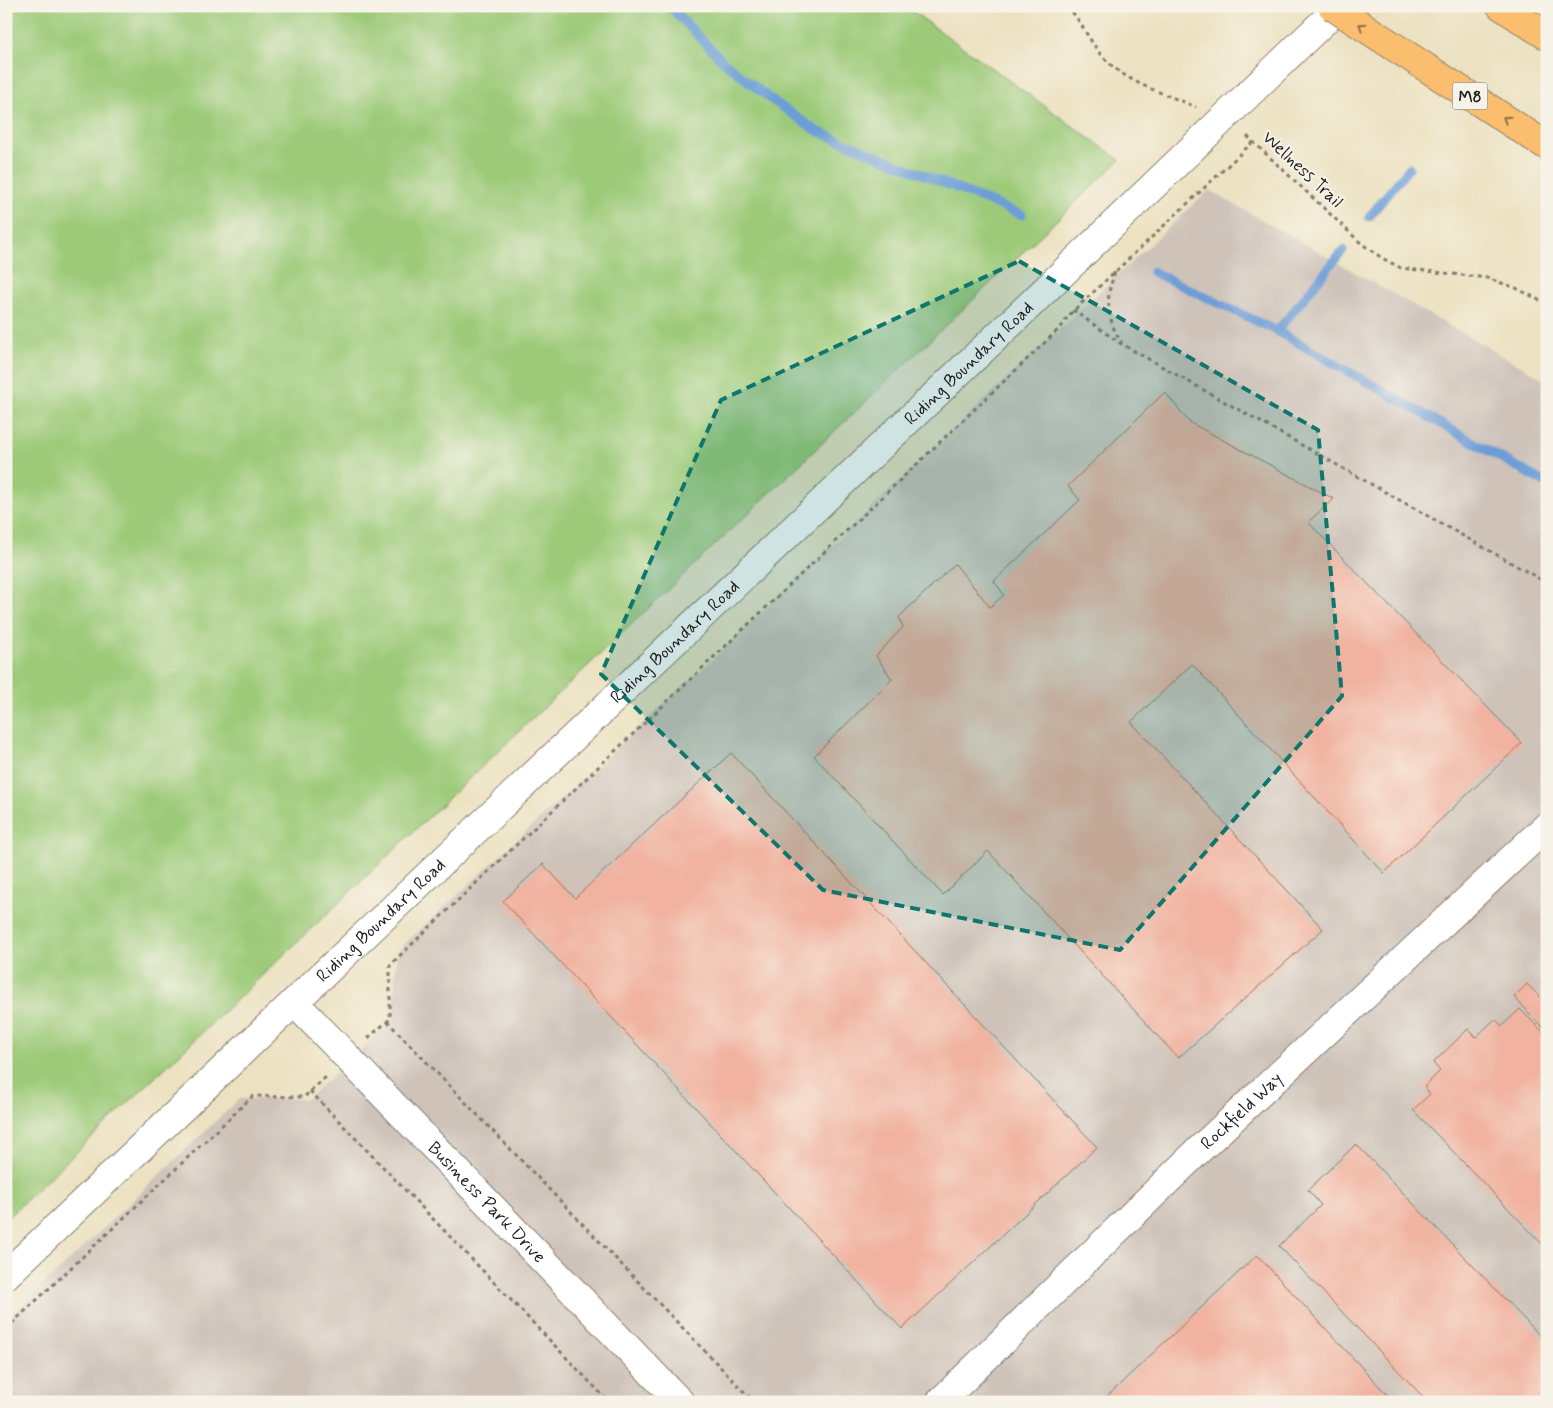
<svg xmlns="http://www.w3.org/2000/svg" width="1553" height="1408" viewBox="0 0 1553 1408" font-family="Mynerve,sans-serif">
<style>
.industrial{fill:#cec2b9}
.green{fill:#9cca78;stroke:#5c734a}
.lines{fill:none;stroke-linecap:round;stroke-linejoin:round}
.stream{stroke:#6c9dd6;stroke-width:9}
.building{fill:#f1b3a0}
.minor-casing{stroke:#847e6e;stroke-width:30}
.motorway-casing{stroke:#847e6e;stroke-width:30}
.path{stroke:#847e6e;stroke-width:3;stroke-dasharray:4 4;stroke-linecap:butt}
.minor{stroke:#fff;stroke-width:28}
.motorway{stroke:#fbbe6e;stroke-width:28}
.motorway-bridge-casing{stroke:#847e6e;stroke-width:30;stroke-linecap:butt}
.motorway-bridge{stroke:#fbbe6e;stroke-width:28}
.oneway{stroke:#8c6d45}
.marked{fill:#0f766e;fill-opacity:0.2;stroke:#0f766e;stroke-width:4;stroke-dasharray:10 6;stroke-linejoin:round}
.labels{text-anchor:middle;stroke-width:4;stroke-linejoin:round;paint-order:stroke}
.shield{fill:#f7f3e8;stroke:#5e5c59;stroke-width:1}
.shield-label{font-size:16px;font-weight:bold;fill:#1c1c1c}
.street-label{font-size:18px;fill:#1c1c1c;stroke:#f7f3e8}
</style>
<rect width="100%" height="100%" fill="#f7f3e8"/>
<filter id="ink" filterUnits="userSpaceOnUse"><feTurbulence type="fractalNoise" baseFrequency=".02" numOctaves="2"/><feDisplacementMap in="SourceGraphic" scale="10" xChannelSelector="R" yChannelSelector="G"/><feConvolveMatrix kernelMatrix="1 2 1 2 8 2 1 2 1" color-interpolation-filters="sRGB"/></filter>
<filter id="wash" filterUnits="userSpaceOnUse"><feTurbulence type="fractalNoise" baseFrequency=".0096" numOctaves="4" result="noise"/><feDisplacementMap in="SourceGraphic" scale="20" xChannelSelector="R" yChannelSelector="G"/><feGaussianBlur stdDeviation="1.12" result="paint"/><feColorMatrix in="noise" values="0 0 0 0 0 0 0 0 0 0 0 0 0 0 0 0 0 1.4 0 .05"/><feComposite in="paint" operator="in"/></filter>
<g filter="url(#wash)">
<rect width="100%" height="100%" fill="#ece1c0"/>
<polygon class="industrial" points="1209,190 1547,381 1547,1402 6,1402 6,1321 239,1099 307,1099 393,1020 397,951 716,656 1039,348"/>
<polygon class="green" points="6,6 905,6 1120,160 6,1219"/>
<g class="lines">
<g class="stream">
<polyline points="669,6 723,61 769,98 817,131 1022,215"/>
<polyline points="1369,217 1409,168"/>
<polyline points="1153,272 1277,331 1547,484"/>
<polyline points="1277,331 1343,250"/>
</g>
</g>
<g id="blocks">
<g class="building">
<polygon points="1165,392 1189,422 1334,499 1308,522 1522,743 1384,873 1192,664 1131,722 1323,929 1178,1058 988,851 943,895 814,756 892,679 876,656 903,627 899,617 955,564 990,607 1004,595 994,581 1080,500 1068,486"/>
<polygon points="731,753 1097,1147 902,1329 503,901 543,864 575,898"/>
<polygon points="1527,984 1547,1004 1547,1032 1514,997"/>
<polygon points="1520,1009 1547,1036 1547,1249 1413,1110 1430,1094 1424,1087 1440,1071 1433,1063 1468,1029 1476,1037 1495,1019 1502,1026"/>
<polygon points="1356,1144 1547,1343 1547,1391 1535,1402 1428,1402 1279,1246 1321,1205 1308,1190"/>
<polygon points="1257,1255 1394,1402 1101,1402"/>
</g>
</g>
</g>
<g filter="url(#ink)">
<use href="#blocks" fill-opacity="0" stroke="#847e6e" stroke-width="1"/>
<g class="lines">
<g class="minor-casing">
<g id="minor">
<path id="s1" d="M294,1002L680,1402"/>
<path id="s2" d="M6,1275L1013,321L1340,6"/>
<path id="s3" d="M940,1402L1199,1150L1547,826"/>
</g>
</g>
<g class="motorway-casing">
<g id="motorway">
<polyline points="1501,6 1547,36"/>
<polyline points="1393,46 1547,146"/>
</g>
</g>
<g class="path">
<path d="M1067,6C1083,23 1091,46 1108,62C1131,85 1167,94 1196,107"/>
<polyline points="1247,136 1362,244 1382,258 1401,268 1487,278 1516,288 1547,304"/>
<path d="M1115,272C1113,278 1111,283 1110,288C1106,303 1111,331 1122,342"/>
<polyline points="1073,310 1120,343 1547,583"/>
<polyline points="387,1021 754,1402"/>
<polyline points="368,1038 390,1019 390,965 1039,348 1062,326 1068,316 1254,141"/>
<polyline points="310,1091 609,1402"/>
<polyline points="6,1329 253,1096 304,1097 327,1076"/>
</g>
<use href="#minor" class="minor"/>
<use href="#motorway" class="motorway"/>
<g class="motorway-bridge-casing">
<polyline id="motorway-bridge" points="1332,6 1393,46"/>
</g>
<use href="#motorway-bridge" class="motorway-bridge"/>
</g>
<defs><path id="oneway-chevron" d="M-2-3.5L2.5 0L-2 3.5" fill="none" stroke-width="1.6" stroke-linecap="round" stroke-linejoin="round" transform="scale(1.25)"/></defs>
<g class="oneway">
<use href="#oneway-chevron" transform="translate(1362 26) rotate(-147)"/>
<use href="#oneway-chevron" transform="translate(1506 119) rotate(-147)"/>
</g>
</g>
<path class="marked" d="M1019,261L1318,430L1342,696L1120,950L823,890L601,674L721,400Z"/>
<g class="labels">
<rect class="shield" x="1452.5" y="82.5" width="35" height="27" rx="4"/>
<g class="shield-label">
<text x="1470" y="102">M8</text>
</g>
<g class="street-label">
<text transform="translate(1303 169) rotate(43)" y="6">Wellness Trail</text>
<text dy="6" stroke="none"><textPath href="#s2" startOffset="1326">Riding Boundary Road</textPath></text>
<text dy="6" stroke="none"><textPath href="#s2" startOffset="921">Riding Boundary Road</textPath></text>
<text dy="6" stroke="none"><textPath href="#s2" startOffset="516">Riding Boundary Road</textPath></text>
<text dy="6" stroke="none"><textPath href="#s3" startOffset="419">Rockfield Way</textPath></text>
<text dy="6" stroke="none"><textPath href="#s1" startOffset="278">Business Park Drive</textPath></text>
</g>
</g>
<rect width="1553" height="1408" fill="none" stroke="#f7f3e8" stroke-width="25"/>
</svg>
